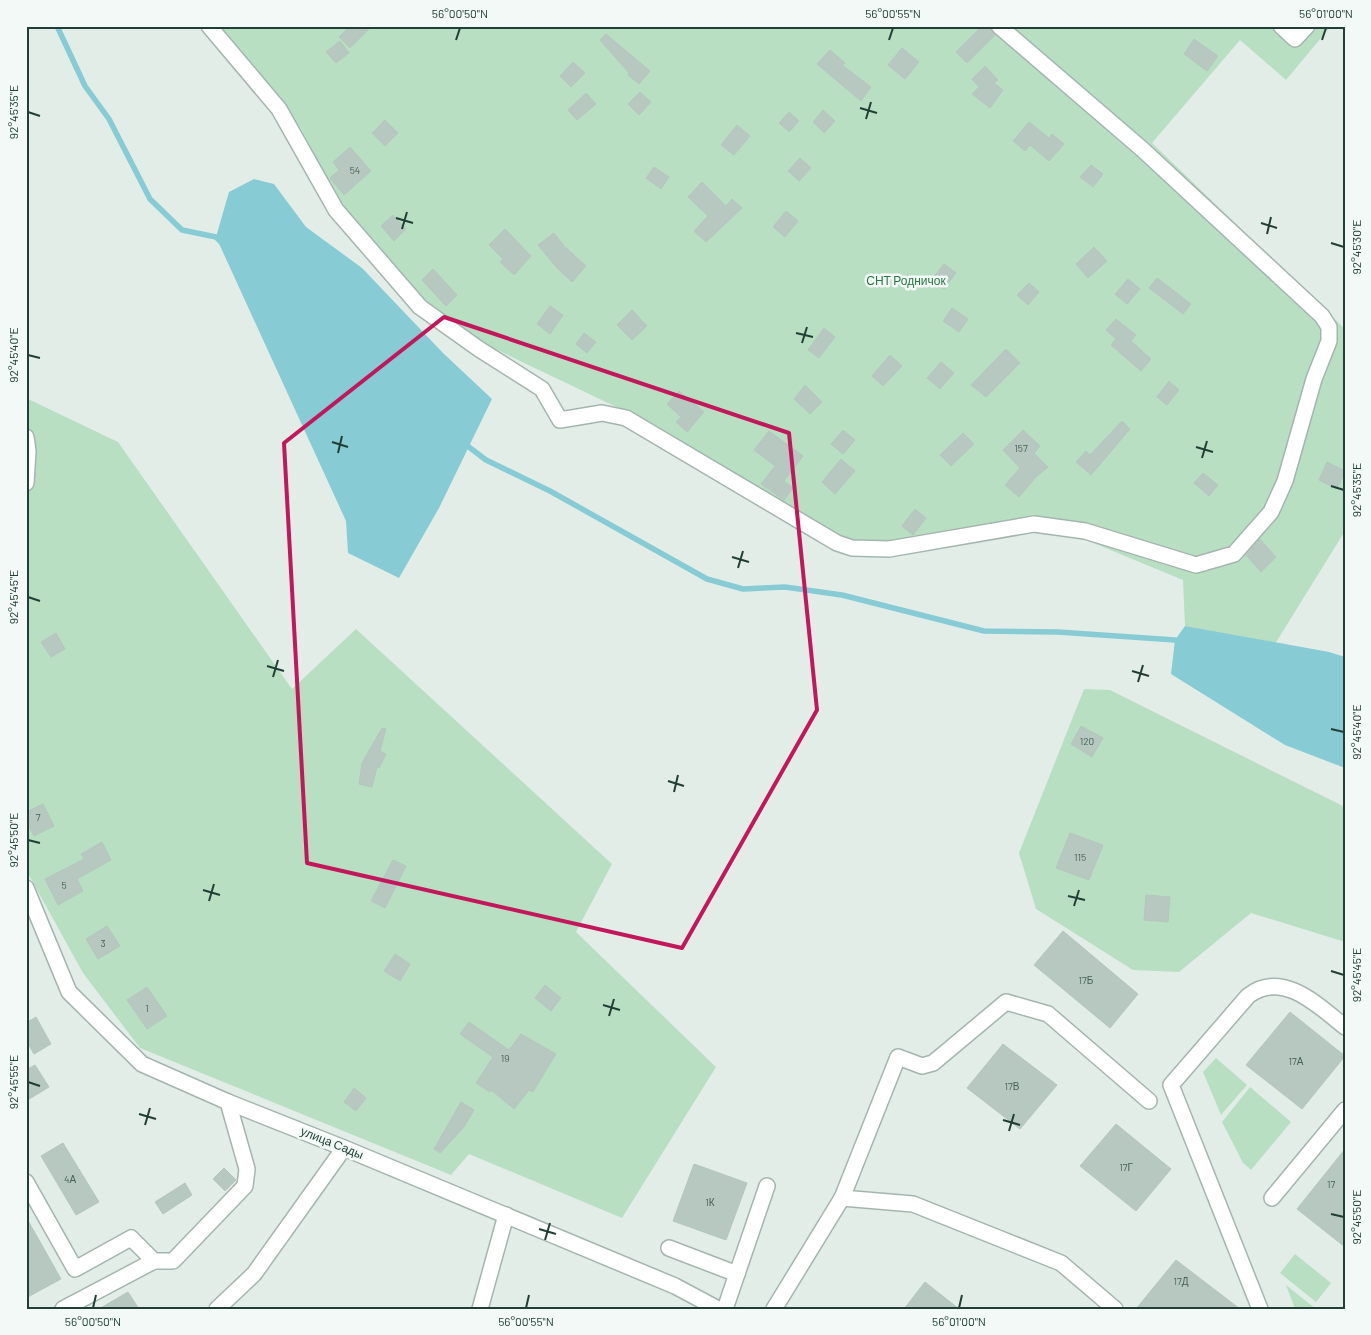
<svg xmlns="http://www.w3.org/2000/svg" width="1371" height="1335" viewBox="0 0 1371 1335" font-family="Barlow,sans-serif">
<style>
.green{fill:#b9dfc3}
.water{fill:#87cbd5}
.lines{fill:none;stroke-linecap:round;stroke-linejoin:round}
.stream{stroke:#87cbd5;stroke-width:5.5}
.building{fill:#b7c8c0;stroke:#b4c7be}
.minor-casing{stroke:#a4b5af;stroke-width:18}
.minor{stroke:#fff;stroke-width:15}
.marked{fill:none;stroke:#c2185b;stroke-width:4;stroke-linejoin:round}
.ticks{fill:none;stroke:#213f36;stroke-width:2}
.labels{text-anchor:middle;stroke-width:5;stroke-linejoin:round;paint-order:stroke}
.number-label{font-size:10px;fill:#466158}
.park-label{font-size:12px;fill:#297845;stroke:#f2f9f6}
.street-label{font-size:12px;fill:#213f36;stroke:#f2f9f6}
.neatline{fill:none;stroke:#213f36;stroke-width:2}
.ticks-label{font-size:12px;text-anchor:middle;fill:#213f36}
</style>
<rect width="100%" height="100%" fill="#e2ede8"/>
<g class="green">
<polygon points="214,26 1331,26 1286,80 1240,40 1152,143 1345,329 1345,531 1275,644 1185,626 1183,580 1035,519 854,547 629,413 491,347 414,292 339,200 301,129"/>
<polygon points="26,398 118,442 292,689 356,629 612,864 576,932 716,1067 622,1218 469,1154 451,1175 140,1048 83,973 26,870"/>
<polygon points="1084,689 1110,690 1345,807 1345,942 1251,913 1179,972 1133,970 1036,909 1019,853"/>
<polygon points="1216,1058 1247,1085 1221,1115 1203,1072"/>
<polygon points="1250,1087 1291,1122 1251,1170 1243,1163 1222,1122"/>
<polygon points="1295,1254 1331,1283 1316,1302 1280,1273"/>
<polygon points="1286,1285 1316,1309 1295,1309"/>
</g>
<g class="water">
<polygon points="254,179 274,184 306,227 362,268 443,353 492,399 439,508 399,578 348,553 346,521 216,237 229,192"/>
<polygon points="1185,626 1329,652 1345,657 1345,768 1285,745 1171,674 1175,640"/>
</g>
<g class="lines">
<g class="stream">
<polyline points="57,26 85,86 109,119 150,199 182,230 216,237 221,242"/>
<polyline points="465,444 486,460 550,491 707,579 743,589 785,587 842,595 984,631 1058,632 1175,640 1182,643"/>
</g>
</g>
<g class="building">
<polygon points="350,26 372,26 350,48 339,37"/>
<polygon points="982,26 989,26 995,35 967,63 956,52"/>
<polygon points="606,34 650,71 639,84 628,75 629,73 600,40"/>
<polygon points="1194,39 1218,56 1207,71 1184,54"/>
<polygon points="340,41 349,53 336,63 326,52"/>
<polygon points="902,48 919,62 905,79 888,65"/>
<polygon points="830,50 845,63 842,65 871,87 861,101 817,64"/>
<polygon points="573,62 585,73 571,87 560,76"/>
<polygon points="985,66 998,80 994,83 1003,90 990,108 972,94 979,87 972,79"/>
<polygon points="640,92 651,102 639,115 628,104"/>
<polygon points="586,93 596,104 577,120 568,110"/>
<polygon points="823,110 835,121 824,133 813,122"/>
<polygon points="789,112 799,121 789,132 779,123"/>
<polygon points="385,120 398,133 385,146 372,133"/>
<polygon points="1029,122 1049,138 1052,134 1064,144 1049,161 1030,145 1025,151 1013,141"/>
<polygon points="737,125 750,136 734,155 721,145"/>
<polygon points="350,147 371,171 344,195 330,178 339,170 333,162"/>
<polygon points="800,158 811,168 799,181 788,171"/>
<polygon points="1091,165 1103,174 1093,187 1080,177"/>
<polygon points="654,167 669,177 661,189 646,178"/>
<polygon points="702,182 726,206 732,199 742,208 706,242 694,231 708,216 688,197"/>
<polygon points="786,211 798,221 785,237 773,227"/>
<polygon points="393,215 406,229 394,241 381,226"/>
<polygon points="505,229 531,256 514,275 500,262 503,259 489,245"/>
<polygon points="554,233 565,247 586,266 572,282 557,268 538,245"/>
<polygon points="1094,247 1107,261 1088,278 1076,264"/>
<polygon points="944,264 956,273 944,289 932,279"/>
<polygon points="433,269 457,295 446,306 422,280"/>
<polygon points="1157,278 1191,304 1183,314 1149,288"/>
<polygon points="1128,279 1140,289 1127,304 1115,294"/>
<polygon points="1029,283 1039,292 1028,305 1017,295"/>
<polygon points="550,306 563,315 550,334 537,324"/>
<polygon points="952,308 968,319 959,332 943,321"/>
<polygon points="632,310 647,326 632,340 617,325"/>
<polygon points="1116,319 1136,335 1131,341 1151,359 1141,371 1111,345 1116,339 1106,330"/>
<polygon points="824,328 835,337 819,358 808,350"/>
<polygon points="584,333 596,342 587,353 576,344"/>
<polygon points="1006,349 1020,363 986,397 971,385"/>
<polygon points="890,355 902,366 883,386 872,376"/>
<polygon points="941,362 954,373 940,389 927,378"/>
<polygon points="1169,381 1179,390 1167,405 1157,397"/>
<polygon points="805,385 822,402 810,414 794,399"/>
<polygon points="679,391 704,412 687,432 676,422 681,417 667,404"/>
<polygon points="1122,421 1130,429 1091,475 1076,462 1086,451 1090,455"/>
<polygon points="843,430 855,440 843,454 831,444"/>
<polygon points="1023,430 1040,446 1034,453 1048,467 1036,477 1019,497 1005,485 1020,468 1003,450"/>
<polygon points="769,431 803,456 784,481 793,488 784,500 761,484 775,466 754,450"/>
<polygon points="963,433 974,444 951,466 940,455"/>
<polygon points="841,459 855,471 835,494 822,482"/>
<polygon points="1327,462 1345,471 1337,489 1319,480"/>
<polygon points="1203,473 1218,485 1209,496 1194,483"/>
<polygon points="915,509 926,518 913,535 902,526"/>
<polygon points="1260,539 1276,557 1261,572 1246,555"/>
<polygon points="56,633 65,649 51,657 41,642"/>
<polygon points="1081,726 1103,738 1092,757 1071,744"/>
<polygon points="382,728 386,729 380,751 386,754 379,768 377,767 372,787 359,784 362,763"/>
<polygon points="43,804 54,826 34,836 26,821 26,812"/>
<polygon points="1070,833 1103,845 1089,880 1056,868"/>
<polygon points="102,842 111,860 77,879 83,891 58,905 45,879 84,859 81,854"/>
<polygon points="393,860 406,866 385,908 371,901"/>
<polygon points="1146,895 1170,897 1168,922 1144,920"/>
<polygon points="107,926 120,946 98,959 86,939"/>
<polygon points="1063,931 1138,994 1110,1028 1034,965"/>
<polygon points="395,954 410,964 400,981 384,971"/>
<polygon points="545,985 561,998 551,1011 535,998"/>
<polygon points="147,987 167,1016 147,1029 127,1000"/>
<polygon points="1290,1012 1345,1056 1302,1109 1246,1065"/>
<polygon points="36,1017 51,1044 34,1054 26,1040 26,1023"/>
<polygon points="469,1022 509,1050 521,1034 556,1054 533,1092 529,1090 514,1109 491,1090 490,1092 476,1083 493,1057 460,1034"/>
<polygon points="1003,1044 1057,1085 1020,1129 967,1088"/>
<polygon points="35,1065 49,1087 26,1101 26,1070"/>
<polygon points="354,1088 366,1098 356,1111 344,1102"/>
<polygon points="461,1102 474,1110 464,1127 440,1153 434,1149"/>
<polygon points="1116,1124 1171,1169 1136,1211 1080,1166"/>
<polygon points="63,1143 99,1202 76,1215 41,1156"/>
<polygon points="1345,1149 1345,1247 1297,1209"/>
<polygon points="694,1164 747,1183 726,1240 673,1221"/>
<polygon points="224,1168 236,1180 225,1191 213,1179"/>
<polygon points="185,1183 192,1195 163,1214 155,1202"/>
<polygon points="26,1217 61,1279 26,1298"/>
<polygon points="1176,1260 1240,1309 1136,1309"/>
<polygon points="925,1282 959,1309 904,1309"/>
<polygon points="128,1292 139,1309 99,1309"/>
</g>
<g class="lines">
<g class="minor-casing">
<g id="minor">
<polyline points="209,26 279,109 336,210 420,307 479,349 542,389 560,420 602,413 626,418 837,543 852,548 889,549 1034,524 1085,531 1196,565 1234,554 1271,512 1285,481 1314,379 1329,341 1329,327 1322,316 1142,149 999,26"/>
<polyline points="1281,26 1295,39 1307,26"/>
<polyline points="26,437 28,451 26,483"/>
<polyline points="26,888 69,992 142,1064 228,1102 344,1148 675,1286 718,1309"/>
<polyline points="26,1182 75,1269 131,1238 154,1261 173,1261 245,1186 247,1169 228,1102"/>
<polyline points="842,1198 913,1204 1061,1263 1115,1309"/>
<polyline points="1272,1198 1345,1110"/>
<polyline points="669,1248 737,1274"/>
<polyline points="63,1309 154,1261"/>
<polyline points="217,1309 254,1274 344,1148"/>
<polyline points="480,1309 506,1215"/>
<polyline points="725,1309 767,1186"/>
<polyline points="774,1309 842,1198 898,1057 922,1066 933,1063 1006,1002 1048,1014 1149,1101"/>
<path d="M1260,1309L1171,1085L1248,996C1282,969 1319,1006 1345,1027"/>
</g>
</g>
<use href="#minor" class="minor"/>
</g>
<path class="marked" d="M444,317L789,433L817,710L682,948L307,863L284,443Z"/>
<path class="ticks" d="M456,40L460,28M889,40L893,28M1322,40L1326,28M860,108L877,113M28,112L40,116M866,119L871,102M396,218L413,223M1261,223L1277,228M402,229L407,212M1267,234L1271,217M1331,243L1344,247M796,333L813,337M802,343L807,327M28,355L40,358M332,442L348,447M1196,447L1213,452M338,453L342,436M1202,458L1207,441M1331,486L1344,490M732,557L749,562M738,568L743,551M28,597L40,601M267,666L284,671M1132,671L1149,676M273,677L278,660M1138,682L1143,665M1331,729L1344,732M668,781L684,786M674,792L678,775M28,840L40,843M203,890L220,895M1068,896L1085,900M209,901L214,884M1074,906L1079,890M1331,971L1344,975M603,1005L620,1010M609,1016L614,999M28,1082L40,1086M139,1114L156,1119M1003,1120L1020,1125M145,1125L150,1108M1009,1131L1014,1114M1331,1214L1344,1217M539,1229L556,1234M545,1240L550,1223M93,1308L96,1295M526,1308L529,1295M959,1308L962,1295"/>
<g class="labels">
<g class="number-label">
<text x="355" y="174">54</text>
<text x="1021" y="452">157</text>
<text x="1087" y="745">120</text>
<text x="38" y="821">7</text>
<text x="1080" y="861">115</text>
<text x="64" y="889">5</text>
<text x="103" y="947">3</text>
<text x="1086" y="984">17Б</text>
<text x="147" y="1012">1</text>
<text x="505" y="1062">19</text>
<text x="1296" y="1065">17А</text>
<text x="1012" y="1090">17В</text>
<text x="1126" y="1171">17Г</text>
<text x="70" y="1183">4А</text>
<text x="1331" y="1188">17</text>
<text x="710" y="1206">1К</text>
<text x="1181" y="1285">17Д</text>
</g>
<g class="park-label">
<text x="906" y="285">СНТ Родничок</text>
</g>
<g class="street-label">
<text transform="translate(332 1143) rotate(22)" y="4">улица Сады</text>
</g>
</g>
<rect width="1371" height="1335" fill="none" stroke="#f2f9f6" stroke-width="55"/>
<rect x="28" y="28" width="1316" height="1280" class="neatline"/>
<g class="ticks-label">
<text x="460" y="18">56°00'50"N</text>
<text x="893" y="18">56°00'55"N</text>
<text x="1326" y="18">56°01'00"N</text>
<text transform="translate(14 112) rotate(-90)" y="4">92°45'35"E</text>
<text transform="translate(1357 247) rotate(-90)" y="4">92°45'30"E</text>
<text transform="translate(14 355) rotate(-90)" y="4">92°45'40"E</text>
<text transform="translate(1357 490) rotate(-90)" y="4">92°45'35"E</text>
<text transform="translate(14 597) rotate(-90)" y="4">92°45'45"E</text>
<text transform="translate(1357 732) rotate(-90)" y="4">92°45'40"E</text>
<text transform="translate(14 840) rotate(-90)" y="4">92°45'50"E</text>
<text transform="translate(1357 975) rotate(-90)" y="4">92°45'45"E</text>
<text transform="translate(14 1082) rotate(-90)" y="4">92°45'55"E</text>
<text transform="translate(1357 1217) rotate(-90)" y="4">92°45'50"E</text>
<text x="93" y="1326">56°00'50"N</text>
<text x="526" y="1326">56°00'55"N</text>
<text x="959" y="1326">56°01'00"N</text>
</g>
</svg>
